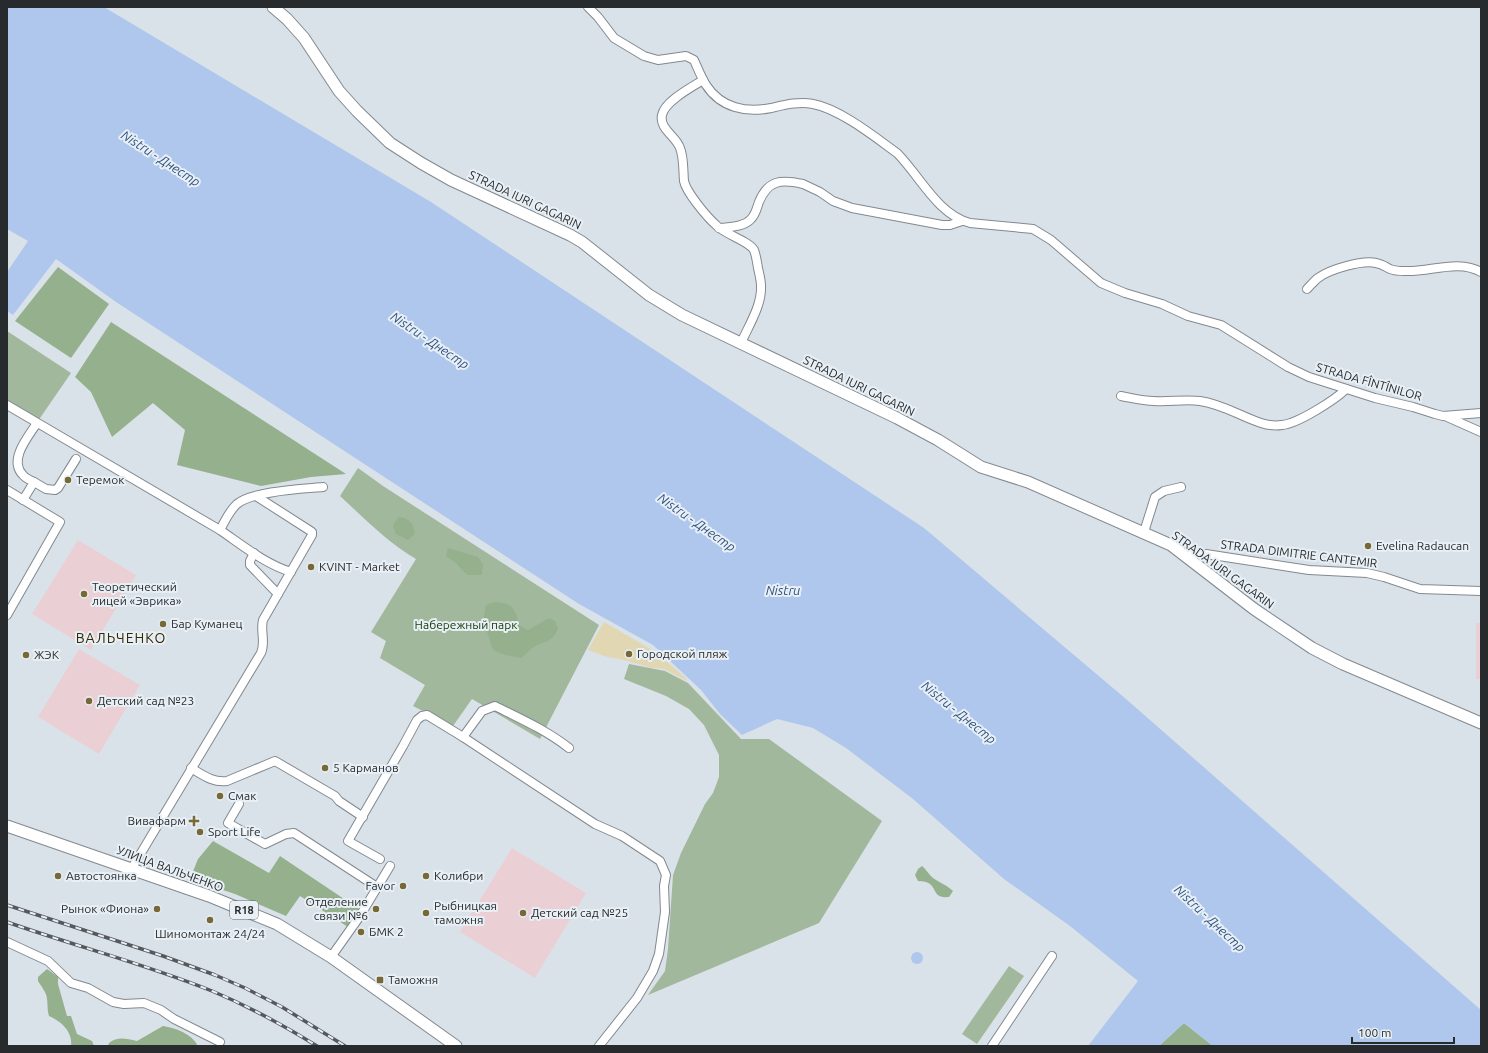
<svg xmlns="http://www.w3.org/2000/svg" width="1488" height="1053" viewBox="0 0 1488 1053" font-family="Ubuntu,sans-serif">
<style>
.education{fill:#ead0d4}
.green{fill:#a2b89c}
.forest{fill:#95b08d}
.sand{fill:#e1d8b3}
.water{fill:#afc7ec}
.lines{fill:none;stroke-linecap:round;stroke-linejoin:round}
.minor-casing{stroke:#82898f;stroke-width:10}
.major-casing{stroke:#82898f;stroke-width:13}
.minor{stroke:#fff;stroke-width:8}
.major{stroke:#fff;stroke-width:11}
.rail-casing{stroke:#55595d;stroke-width:3.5}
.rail{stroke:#e8f0f6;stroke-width:2;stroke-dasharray:6;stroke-linecap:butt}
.poi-dot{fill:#776835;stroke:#e8f0f6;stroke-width:1.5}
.labels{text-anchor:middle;stroke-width:4;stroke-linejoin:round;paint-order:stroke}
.shield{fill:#e8f0f6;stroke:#626669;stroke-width:1}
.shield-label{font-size:11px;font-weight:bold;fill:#282b2d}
.street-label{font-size:12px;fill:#282b2d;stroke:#e8f0f6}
.poi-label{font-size:12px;fill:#282b2d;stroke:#e8f0f6;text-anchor:start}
.park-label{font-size:12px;fill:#153a08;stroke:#e8f0f6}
.water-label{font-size:13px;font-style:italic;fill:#325382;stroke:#e8f0f6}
.quarter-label{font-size:14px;letter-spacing:1px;fill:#342900;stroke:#e8f0f6}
</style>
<rect width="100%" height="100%" fill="#dae2e9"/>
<g class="education">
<polygon points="78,540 136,575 91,650 32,614"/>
<rect x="1476" y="623" width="5" height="56"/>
<polygon points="79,649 140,685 99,754 38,717"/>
<polygon points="512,848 586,893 535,978 460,932"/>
</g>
<g class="green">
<polygon points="7,331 71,373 38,421 7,402"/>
<path d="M358,468L383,486L599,625L540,739L472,699L453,726L413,706L425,685L380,658L386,641L371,632L416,559C388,543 364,518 340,496Z"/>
<polygon points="629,664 665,671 688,683 741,739 769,739 882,821 819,923 648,995 665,971 668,949 673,875 681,853 705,804 713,793 719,777 719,755 704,725 689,709 666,696 624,679"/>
<polygon points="1009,966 1024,976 977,1044 962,1034"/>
</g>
<g class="forest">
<polygon points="58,267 109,304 71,358 15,321"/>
<polygon points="111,322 346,474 311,477 261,486 177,465 185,430 153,403 112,437 91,392 75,377"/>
<path d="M398,517C410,518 413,523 415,534L408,540L396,534L393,526Z"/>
<polygon points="448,548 478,557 483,565 482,575 467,575 456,563 446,556"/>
<path d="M494,602C512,603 515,607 519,625L528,630L549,618L555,621L558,629C552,643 544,641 534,647C529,650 525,655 521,658L505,655L493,650L483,620L486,605Z"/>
<polygon points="213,841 269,873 280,856 359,909 348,927 300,896 286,916 235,894 190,879 198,859"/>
<path d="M922,866C926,869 929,875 933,878C940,883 947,885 953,891L949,897C928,899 941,881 918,881L915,875L918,869Z"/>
<path d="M47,969L58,977V984L67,1016H71L77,1034L92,1041L94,1046H71C73,1032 61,1021 49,1016C47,1009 48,1006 47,999C47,993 41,986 38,981V977Z"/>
<polygon points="1184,1023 1213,1046 1159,1046"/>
<path d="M163,1026C176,1028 192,1034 198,1046H108L109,1043C118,1036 126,1039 137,1041Z"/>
</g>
<polygon class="sand" points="604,622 654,651 686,678 687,681 664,669 652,668 620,659 607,657 588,650"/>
<g class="water">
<polygon points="7,7 104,7 431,202 924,528 1126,699 1481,1010 1481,1046 1213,1046 1184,1023 1159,1046 1088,1046 1138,981 1070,926 1004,879 913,799 846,748 813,728 777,719 742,735 720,714 701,690 653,645 579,604 116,302 56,259 13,315 7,311 7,272 28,241 7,229"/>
<circle cx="917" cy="958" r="6"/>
</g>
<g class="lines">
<g class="minor-casing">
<g id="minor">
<path d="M588,7L598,17L614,38L644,56L658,60L686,56L694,60C698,69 701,77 706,85C721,108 746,113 771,108C784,105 799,101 813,104C840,109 875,137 897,153C920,176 937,214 970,223L1033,229L1051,240L1101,283L1125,293L1162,304L1188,316L1221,325L1288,367L1309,377L1375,398L1413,407L1435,414L1443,416L1481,413"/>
<path d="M703,80C692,87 665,101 662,115C659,129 676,136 680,148C684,158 683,170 684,181C686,192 707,217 716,225C724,234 749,241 754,250C756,255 757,262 758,268C759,273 761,280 761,286C762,305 749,325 741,343"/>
<path d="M719,228C729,227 744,227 751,219C756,214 757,207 759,202C768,180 781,179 803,184L820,192L833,201L852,208L942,225H950L962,221"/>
<path d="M1307,289C1311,285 1314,281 1318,278C1330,269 1362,260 1376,263C1382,264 1386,267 1390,269C1397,272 1405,271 1412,271C1434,270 1461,260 1481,272"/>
<path d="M1121,396C1132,398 1143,401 1154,401C1170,402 1185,399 1200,401C1222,404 1240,416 1261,423C1267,425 1275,426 1282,425C1297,424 1335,400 1346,389"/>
<path d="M7,405L220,530C242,545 265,564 291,572"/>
<polyline points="1445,416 1481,432"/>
<polyline points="34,482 46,489 55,490 58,488 76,459"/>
<polyline points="7,490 60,522 7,615"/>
<path d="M23,500L34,482C30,480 25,478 23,475C8,460 28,437 37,423"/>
<path d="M220,530C225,521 229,511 237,504C253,491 302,489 323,487"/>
<polyline points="1144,532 1155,497 1164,491 1181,487"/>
<polyline points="254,553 250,561 250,565 278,594"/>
<polyline points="1184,554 1206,554 1309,570 1367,573 1384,577 1420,589 1481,591"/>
<path d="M463,737L482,711L495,706C521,719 546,730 569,748"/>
<path d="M191,768C203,775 213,783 227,781L275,761L335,796L339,801L363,817"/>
<polyline points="239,804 228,823 265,844 286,834 294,833 377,887"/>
<polyline points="380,859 348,841 403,746 417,720 422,716 427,715 463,737 595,824 622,836 660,861 666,875 664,886 665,912 659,954 653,971 637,998 599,1046"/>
<path d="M132,868L261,653C266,642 260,631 263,620L312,535V532L309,530L256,496"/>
<polyline points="7,942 48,961 71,983 88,988 113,1002 124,1004 144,1003 161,1010 174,1019 220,1042"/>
<polyline points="331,957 360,916 390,866"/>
<polyline points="992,1046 1052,956"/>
</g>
</g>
<g class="major-casing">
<g id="major">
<polyline points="273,7 287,19 304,38 339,91 357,111 390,143 421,163 451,180 570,235 582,242 649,295 682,315 897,418 938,440 981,467 1028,482 1171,545 1254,609 1312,648 1343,664 1481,723"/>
<polyline points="7,826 209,896 277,924 331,957 456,1046"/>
</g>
</g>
<use href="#minor" class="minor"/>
<use href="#major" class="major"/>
<g class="rail-casing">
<g id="rail">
<polyline points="7,905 163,956 215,975 245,988 282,1007 345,1046"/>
<path d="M7,922C75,946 145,964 212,991C248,1006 283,1025 317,1046"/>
</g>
</g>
<use href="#rail" class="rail"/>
</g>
<g class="poi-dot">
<circle cx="68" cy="480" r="4"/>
<circle cx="1368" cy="546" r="4"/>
<circle cx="311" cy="567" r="4"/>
<circle cx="84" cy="594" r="4"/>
<circle cx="163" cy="624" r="4"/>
<circle cx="629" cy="654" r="4"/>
<circle cx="26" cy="655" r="4"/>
<circle cx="89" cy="701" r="4"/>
<circle cx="325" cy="768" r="4"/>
<circle cx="220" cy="796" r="4"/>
<path d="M192 815h4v4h4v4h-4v4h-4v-4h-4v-4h4z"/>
<circle cx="200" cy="832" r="4"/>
<circle cx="58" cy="876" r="4"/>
<circle cx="426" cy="876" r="4"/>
<circle cx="403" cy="886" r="4"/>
<circle cx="157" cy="909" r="4"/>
<circle cx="376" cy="909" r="4"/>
<circle cx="426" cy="913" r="4"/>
<circle cx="523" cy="913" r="4"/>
<circle cx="210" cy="920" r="4"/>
<circle cx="361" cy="932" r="4"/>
<rect x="376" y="976" width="8" height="8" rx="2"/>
</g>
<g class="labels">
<rect class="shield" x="230" y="901" width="28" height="18" rx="3"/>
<g class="shield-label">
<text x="244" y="914">R18</text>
</g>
<g class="street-label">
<text transform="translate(525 200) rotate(25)" y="4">STRADA IURI GAGARIN</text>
<text transform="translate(1369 382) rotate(16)" y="4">STRADA FÎNTÎNILOR</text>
<text transform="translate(859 386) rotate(26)" y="4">STRADA IURI GAGARIN</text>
<text transform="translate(1299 554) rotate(7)" y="4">STRADA DIMITRIE CANTEMIR</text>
<text transform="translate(1223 570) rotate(36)" y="4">STRADA IURI GAGARIN</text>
<text transform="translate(170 869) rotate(20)" y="4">УЛИЦА ВАЛЬЧЕНКО</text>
</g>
<g class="poi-label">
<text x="76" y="484">Теремок</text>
<text x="1376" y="550">Evelina Radaucan</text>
<text x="319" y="571">KVINT - Market</text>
<text x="92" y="591">Теоретический<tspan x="92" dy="14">лицей «Эврика»</tspan></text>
<text x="171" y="628">Бар Куманец</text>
<text x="637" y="658">Городской пляж</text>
<text x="34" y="659">ЖЭК</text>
<text x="97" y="705">Детский сад №23</text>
<text x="333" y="772">5 Карманов</text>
<text x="228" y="800">Смак</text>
<text x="186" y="825" text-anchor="end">Вивафарм</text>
<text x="208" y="836">Sport Life</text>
<text x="66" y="880">Автостоянка</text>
<text x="434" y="880">Колибри</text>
<text x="395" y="890" text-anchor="end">Favor</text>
<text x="368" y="906" text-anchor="end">Отделение<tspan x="368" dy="14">связи №6</tspan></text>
<text x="434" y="910">Рыбницкая<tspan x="434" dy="14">таможня</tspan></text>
<text x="149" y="913" text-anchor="end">Рынок «Фиона»</text>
<text x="531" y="917">Детский сад №25</text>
<text x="369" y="936">БМК 2</text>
<text x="210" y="938" text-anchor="middle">Шиномонтаж 24/24</text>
<text x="388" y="984">Таможня</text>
</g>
<g class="park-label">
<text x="466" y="629">Набережный парк</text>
</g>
<g class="water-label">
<text transform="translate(161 158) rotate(33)" y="5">Nistru - Днестр</text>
<text transform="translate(430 340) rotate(34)" y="5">Nistru - Днестр</text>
<text transform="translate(697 522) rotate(35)" y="5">Nistru - Днестр</text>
<text x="783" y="595">Nistru</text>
<text transform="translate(959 712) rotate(39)" y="5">Nistru - Днестр</text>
<text transform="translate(1210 918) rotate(43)" y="5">Nistru - Днестр</text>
</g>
<g class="quarter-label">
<text x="121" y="643">ВАЛЬЧЕНКО</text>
</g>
</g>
<rect width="1488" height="1053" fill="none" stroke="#282b2d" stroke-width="16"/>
<path d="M1352 1037v6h102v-6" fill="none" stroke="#282b2d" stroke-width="2"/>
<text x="1358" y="1037" font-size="12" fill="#282b2d" stroke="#e8f0f6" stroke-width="3" paint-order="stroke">100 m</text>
</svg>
